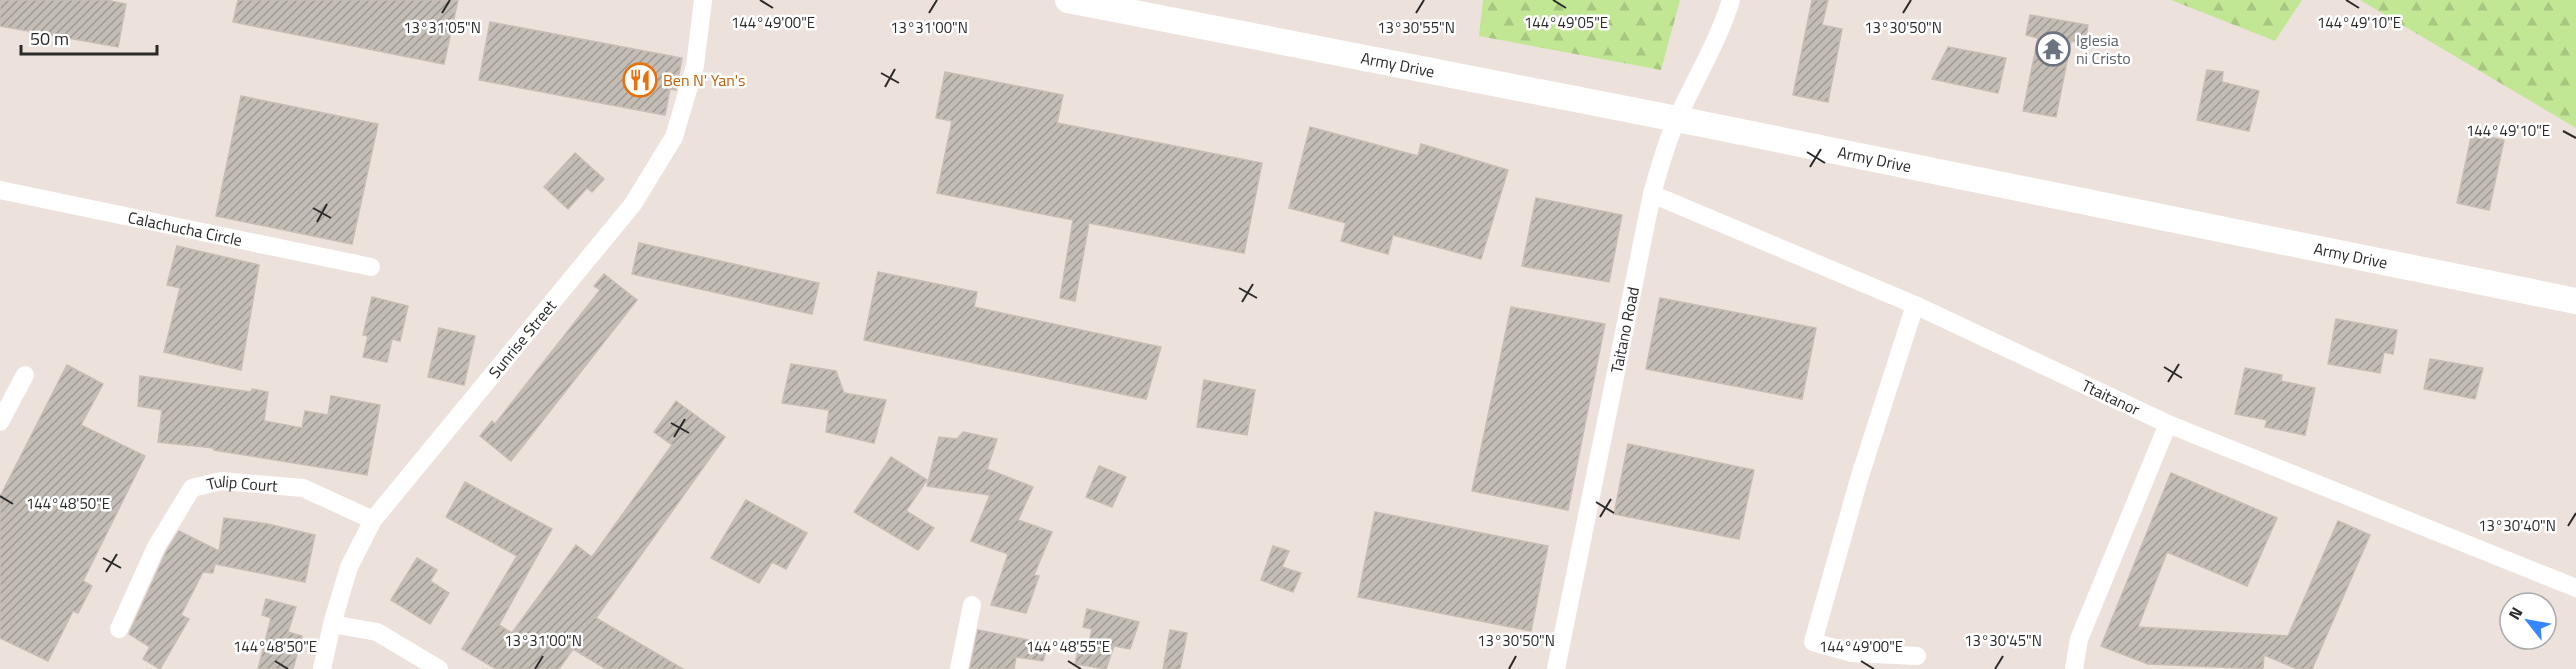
<svg xmlns="http://www.w3.org/2000/svg" width="2576" height="669" viewBox="0 0 2576 669" font-family="'Titillium Web',sans-serif">
<style>
.forest{fill:url(#forest-firs)}
.building{fill:url(#building-hatch);stroke:#c8bdb4;stroke-width:1.5}
.lines{fill:none;stroke-linecap:round;stroke-linejoin:round}
.minor{stroke:#fff;stroke-width:18}
.secondary{stroke:#fff;stroke-width:26}
.ticks{fill:none;stroke:#2a2a2a;stroke-width:2}
.labels{text-anchor:middle;stroke-width:5;stroke-linejoin:round;paint-order:stroke}
.worship-label{font-size:16px;fill:#5b616d;stroke:#fff;text-anchor:start}
.street-label{font-size:16px;fill:#2a2a2a;stroke:#fff}
.food-label{font-size:16px;fill:#c56008;stroke:#fff;text-anchor:start}
.ticks-label{font-size:15px;text-anchor:middle;fill:#2a2a2a;stroke:#fff;stroke-width:5;stroke-linejoin:round;paint-order:stroke}
</style>
<defs>
<pattern id="forest-firs" width="22" height="20" patternUnits="userSpaceOnUse" patternTransform="scale(1.5)"><rect width="22" height="20" fill="#c2e794"/><path d="M5 1l3.5 6h-7zM16 11l3.5 6h-7z" fill="#a7c680"/></pattern>
<pattern id="building-hatch" width="6" height="6" patternUnits="userSpaceOnUse" patternTransform="scale(1.5)"><rect width="6" height="6" fill="#c4bdb6"/><path d="M-1 1l2-2M0 6l6-6M5 7l2-2" fill="none" stroke="#9f9a94"/></pattern>
</defs>
<rect width="100%" height="100%" fill="#ede1db"/>
<g class="forest">
<polygon points="1483,0 1680,0 1661,70 1479,36"/>
<polygon points="2171,0 2302,0 2275,41"/>
<polygon points="2360,0 2576,0 2576,128"/>
</g>
<g class="building">
<polygon points="0,0 106,0 126,4 118,47 0,26"/>
<polygon points="238,0 458,0 444,64 233,22"/>
<polygon points="1812,0 1828,0 1822,25 1842,29 1828,102 1793,95"/>
<polygon points="2030,15 2088,25 2085,44 2071,41 2056,117 2023,111 2038,38 2026,35"/>
<polygon points="490,22 682,58 676,90 670,89 665,115 479,80"/>
<polygon points="1948,47 2006,58 1998,93 1932,79"/>
<polygon points="2207,70 2223,72 2222,82 2259,91 2249,131 2197,120"/>
<polygon points="945,72 1063,95 1057,123 1262,163 1244,253 1089,223 1075,301 1060,298 1073,220 937,193 952,121 936,118"/>
<polygon points="241,96 378,124 352,244 216,216"/>
<polygon points="1310,127 1418,156 1421,144 1508,170 1481,259 1393,235 1388,254 1341,241 1346,223 1289,208"/>
<polygon points="2472,133 2504,140 2489,210 2457,203"/>
<polygon points="575,153 604,179 592,192 587,188 568,209 544,187"/>
<polygon points="1536,198 1622,215 1609,282 1522,266"/>
<polygon points="639,243 819,283 812,314 632,274"/>
<polygon points="177,246 259,265 241,370 164,352 180,288 167,285"/>
<polygon points="878,272 977,292 974,307 1161,347 1146,399 864,340"/>
<polygon points="604,274 637,300 511,461 480,436 492,421 495,424 600,290 594,286"/>
<polygon points="372,297 408,306 400,341 392,339 387,362 363,357 368,336 363,335"/>
<polygon points="1660,298 1816,328 1802,399 1646,369"/>
<polygon points="1511,307 1605,324 1568,510 1472,491"/>
<polygon points="2336,319 2397,330 2393,354 2384,352 2380,373 2328,364"/>
<polygon points="439,328 475,336 464,385 428,377"/>
<polygon points="2430,359 2483,368 2475,399 2424,389"/>
<polygon points="791,364 836,371 844,393 886,400 874,443 826,432 829,410 782,403"/>
<polygon points="67,365 103,384 81,425 145,456 83,581 92,586 78,613 73,611 48,661 0,638 0,497"/>
<polygon points="2245,368 2282,375 2281,381 2315,388 2305,435 2265,427 2267,420 2235,414"/>
<polygon points="140,376 251,392 252,389 268,392 264,421 302,428 305,411 328,415 331,396 380,405 367,475 214,450 214,448 158,442 162,410 138,406"/>
<polygon points="1204,380 1255,390 1247,435 1197,427"/>
<polygon points="676,401 725,437 596,618 683,669 606,669 573,649 559,669 496,669 462,649 517,556 446,517 465,482 552,529 499,625 512,633 576,545 592,557 672,445 654,432"/>
<polygon points="963,432 997,439 987,469 1033,487 1018,520 1052,532 1034,575 1039,576 1026,613 991,605 1008,554 971,541 990,495 927,486 939,437 957,439"/>
<polygon points="1628,444 1754,470 1739,539 1614,514"/>
<polygon points="891,457 927,480 906,511 934,528 918,550 854,512"/>
<polygon points="1099,466 1126,477 1112,507 1086,497"/>
<polygon points="2171,473 2277,518 2247,586 2167,552 2138,627 2288,636 2338,521 2370,535 2312,669 2297,669 2264,655 2263,669 2148,664 2101,646"/>
<polygon points="746,500 807,533 786,569 772,562 759,583 711,558"/>
<polygon points="1375,512 1548,546 1531,631 1358,597"/>
<polygon points="224,518 268,524 315,535 305,582 215,564 213,573 203,572 181,615 189,619 160,669 143,659 150,647 129,634 166,552 179,531 219,551"/>
<polygon points="1273,546 1289,551 1282,567 1301,573 1293,592 1261,580"/>
<polygon points="417,558 437,570 430,581 449,593 430,624 391,600"/>
<polygon points="266,599 296,607 288,632 302,636 293,669 258,669 271,618 262,615"/>
<polygon points="1087,609 1139,622 1130,649 1114,646 1106,669 1075,664 1078,650 1087,652 1092,629 1083,627"/>
<polygon points="978,630 1048,644 1043,661 1016,657 1014,669 970,669"/>
<polygon points="1170,630 1187,633 1180,669 1163,669"/>
</g>
<g class="lines">
<g class="minor">
<path id="s1" d="M0,190L371,267"/>
<path id="s2" d="M1652,194L1915,305L2168,424L2576,588"/>
<polyline points="1915,305 1859,479 1813,642 1852,653 1917,656"/>
<polyline points="0,422 25,375"/>
<polyline points="332,624 377,632 439,669"/>
<path id="s3" d="M119,629L156,547L192,488L221,481L303,488L373,520"/>
<path id="s4" d="M322,669L332,624L349,567L373,520L633,204L674,137L695,66L703,0"/>
<polyline points="959,669 972,605"/>
<path id="s5" d="M1556,669L1652,194C1659,169 1666,143 1677,119C1695,79 1718,42 1731,0"/>
<polyline points="2074,669 2079,639 2168,424"/>
</g>
<path class="secondary" id="s6" d="M1068,0L1677,119L2576,301"/>
</g>
<path class="ticks" d="M760,0L773,8M1553,0L1566,8M2346,0L2359,8M442,13L450,0M929,13L937,0M1416,13L1424,0M1903,13L1911,0M881,73L899,83M885,87L895,69M2563,131L2576,138M1807,152L1825,163M1810,167L1821,149M313,208L331,218M317,222L327,204M1239,288L1257,298M1242,302L1253,284M2164,367L2182,378M2168,382L2179,364M671,423L689,433M674,437L685,419M0,496L13,504M1596,502L1614,513M1600,517L1611,499M2568,526L2576,513M103,558L121,568M106,572L117,554M275,661L288,669M1068,661L1081,669M1861,661L1874,669M535,669L543,656M1509,669L1516,656M1995,669L2003,656"/>
<defs>
<g id="temple-ring" transform="scale(1.725)"><circle r="9.5" fill="#fff" stroke="#6b7280" stroke-width="1.5"/><path d="M0-6L5-2H3V0L6.5 2.5H4V6H1.5V3h-3V6H-4V2.5H-6.5L-3 0V-2H-5Z" fill="#6b7280"/></g>
<g id="restaurant-ring" transform="scale(1.725)"><circle r="9.5" fill="#fff" stroke="#e8710a" stroke-width="1.5"/><path d="M-5-6h1v4h1v-4h1v4h1v-4h1v5L-1.5 .5V6h-2V.5L-5-1ZM5-6V6H3V1.5H1.5Q1.5-4 5-6Z" fill="#e8710a"/></g>
</defs>
<g fill-rule="evenodd">
<use href="#temple-ring" x="2053" y="49"/>
<use href="#restaurant-ring" x="640" y="80"/>
</g>
<g class="labels">
<g class="worship-label">
<text x="2076" y="46">Iglesia<tspan x="2076" dy="18">ni Cristo</tspan></text>
</g>
<g class="street-label">
<text dy="6" stroke="none"><textPath href="#s6" startOffset="336">Army Drive</textPath></text>
<text dy="6" stroke="none"><textPath href="#s6" startOffset="822">Army Drive</textPath></text>
<text dy="6" stroke="none"><textPath href="#s1" startOffset="189">Calachucha Circle</textPath></text>
<text dy="6" stroke="none"><textPath href="#s6" startOffset="1308">Army Drive</textPath></text>
<text dy="6" stroke="none"><textPath href="#s5" startOffset="346">Taitano Road</textPath></text>
<text dy="6" stroke="none"><textPath href="#s4" startOffset="393">Sunrise Street</textPath></text>
<text dy="6" stroke="none"><textPath href="#s2" startOffset="502">Ttaitanor</textPath></text>
<text dy="6" stroke="none"><textPath href="#s3" startOffset="210">Tulip Court</textPath></text>
</g>
<g class="food-label">
<text x="663" y="86">Ben N' Yan's</text>
</g>
</g>
<g class="ticks-label">
<text x="773" y="28">144°49'00"E</text>
<text x="1566" y="28">144°49'05"E</text>
<text x="2359" y="28">144°49'10"E</text>
<text x="442" y="33">13°31'05"N</text>
<text x="929" y="33">13°31'00"N</text>
<text x="1416" y="33">13°30'55"N</text>
<text x="1903" y="33">13°30'50"N</text>
<text x="2508" y="136">144°49'10"E</text>
<text x="68" y="509">144°48'50"E</text>
<text x="2517" y="531">13°30'40"N</text>
<text x="543" y="646">13°31'00"N</text>
<text x="1516" y="646">13°30'50"N</text>
<text x="2003" y="646">13°30'45"N</text>
<text x="275" y="652">144°48'50"E</text>
<text x="1068" y="652">144°48'55"E</text>
<text x="1861" y="652">144°49'00"E</text>
</g>
<g transform="translate(2528 621) rotate(301)"><circle r="28" fill="#ffffff" stroke="#aaaaaa" stroke-width="1.5"/>
<path d="M0-4.5L10 22L0 15L-10 22Z" fill="#3687ff"/>
<text y="-9" font-size="16" font-weight="bold" text-anchor="middle" fill="#2a2a2a">N</text>
</g>
<path d="M21 45v9h136v-9" fill="none" stroke="#2a2a2a" stroke-width="3"/>
<text x="30" y="45" font-size="18" fill="#2a2a2a" stroke="#ffffff" stroke-width="4.5" paint-order="stroke">50 m</text>
</svg>
